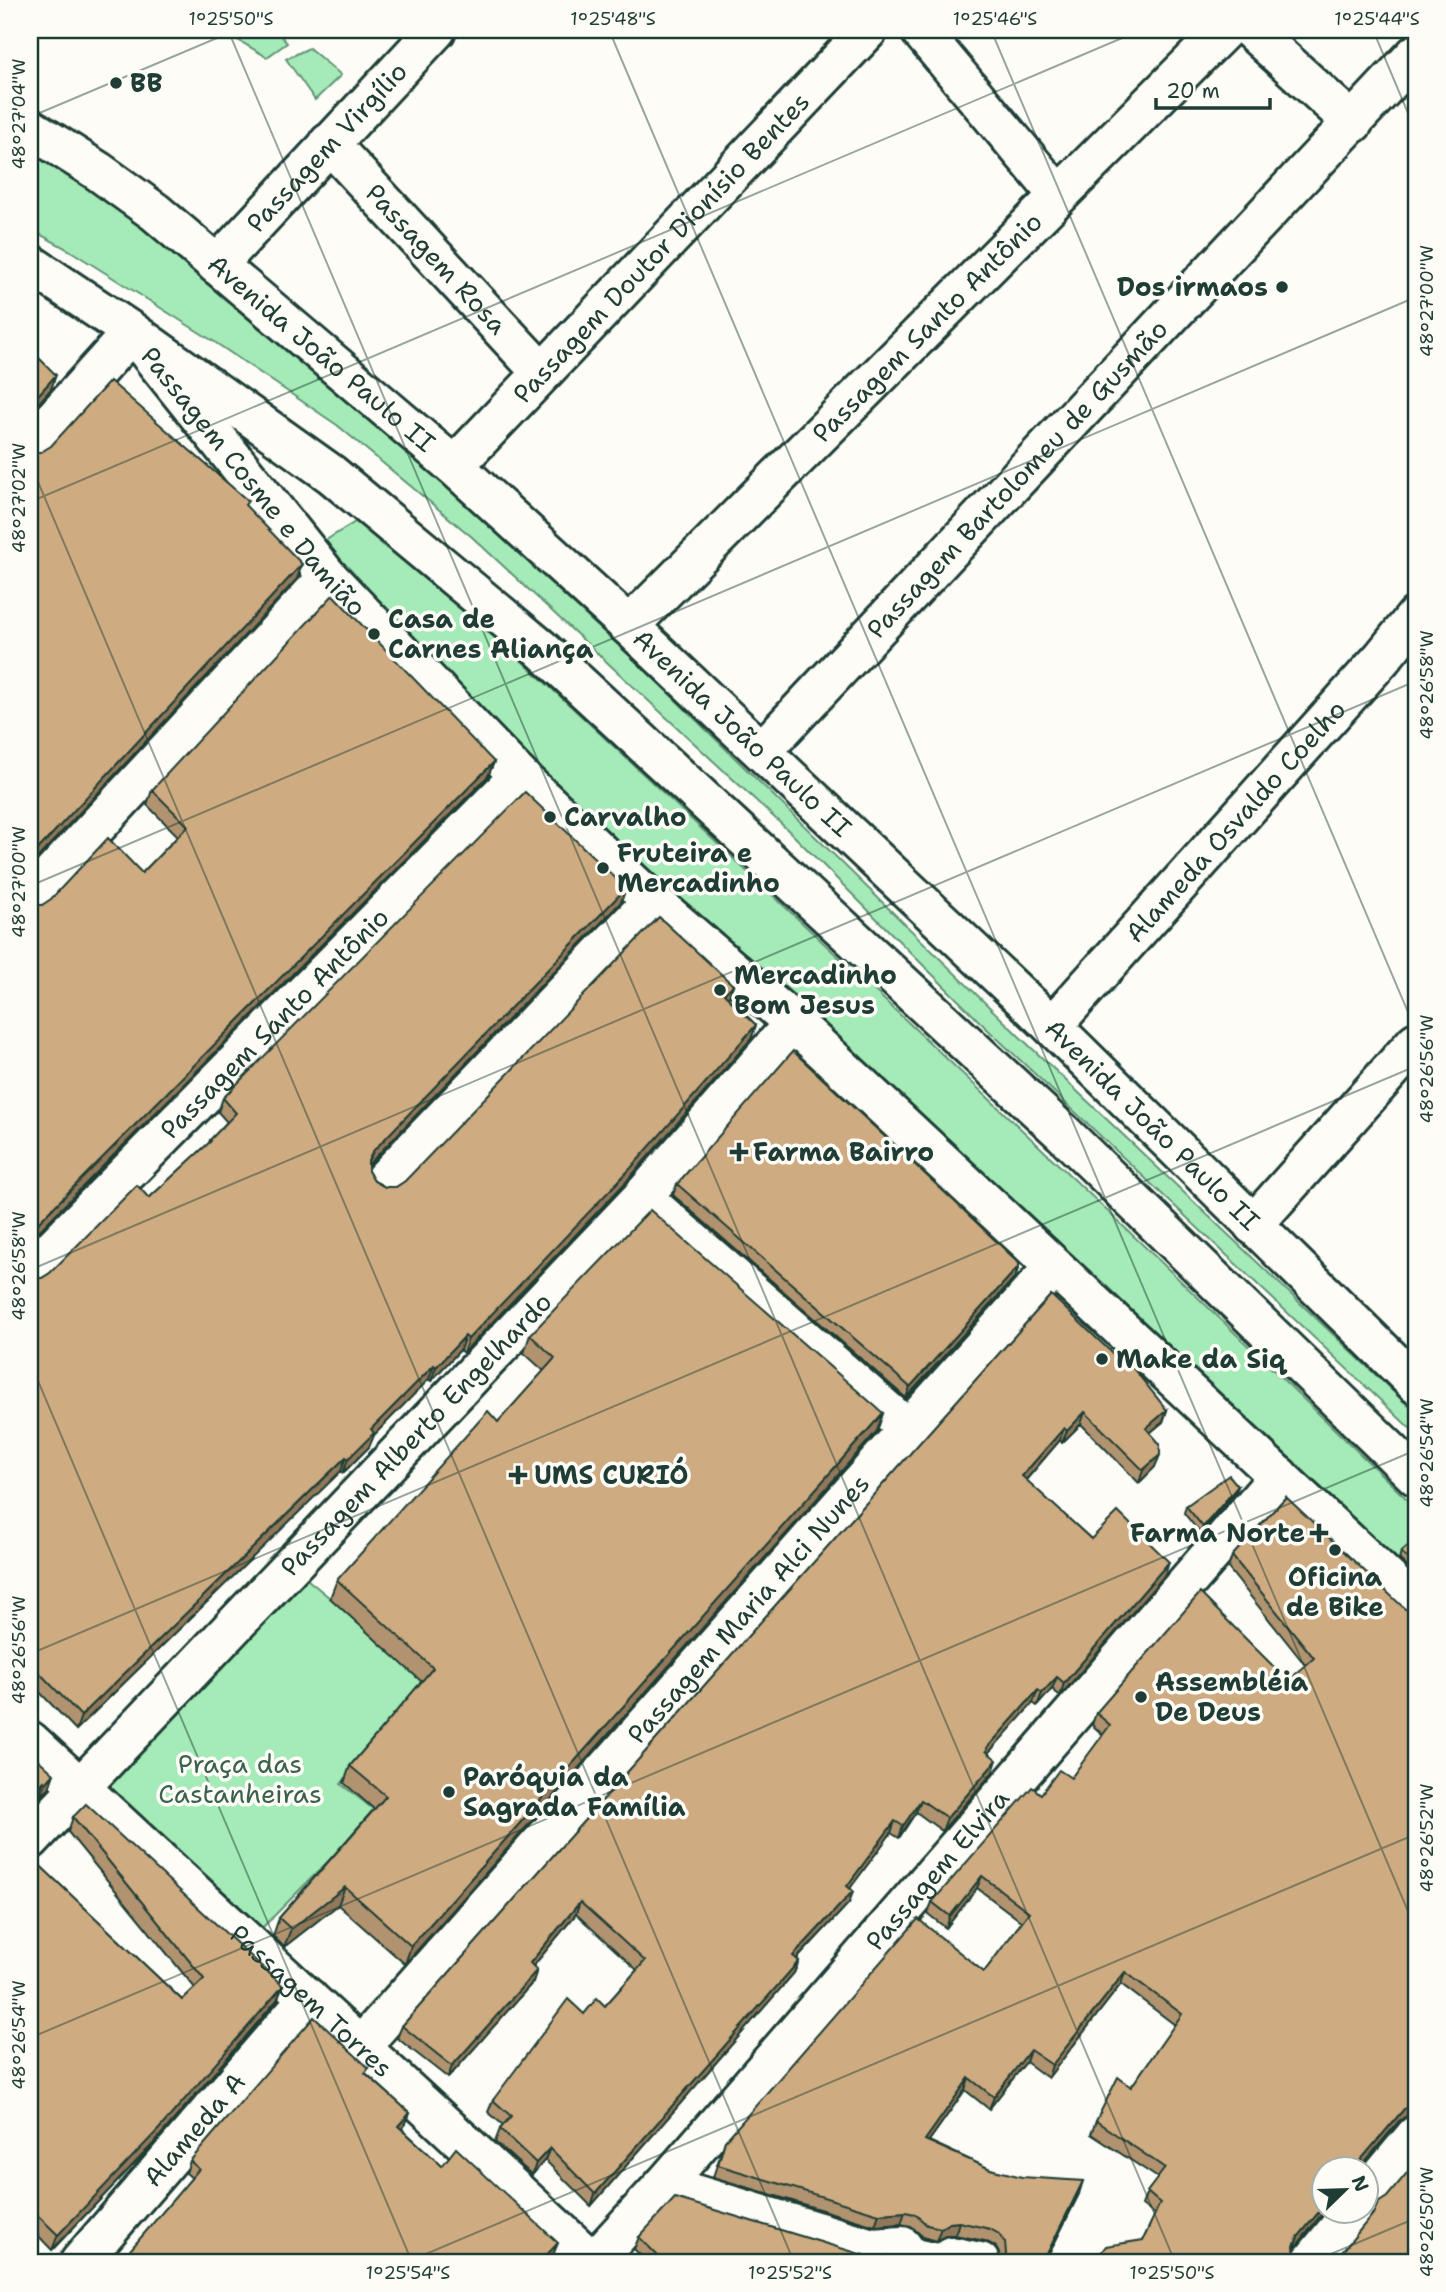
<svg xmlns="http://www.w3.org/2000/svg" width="1446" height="2292" viewBox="0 0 1446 2292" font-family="'Shantell Sans',sans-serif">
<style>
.green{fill:#a4ebb8;stroke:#629476;stroke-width:2}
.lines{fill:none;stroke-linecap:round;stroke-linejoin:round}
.minor-casing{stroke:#1f3d34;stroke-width:44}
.major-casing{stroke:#1f3d34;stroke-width:44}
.minor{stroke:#fdfcf7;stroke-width:38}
.major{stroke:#fdfcf7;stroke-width:38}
.wall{fill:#b2936f;stroke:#1f3d34;stroke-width:2}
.shaded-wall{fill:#91785a;stroke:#1f3d34;stroke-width:2}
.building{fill:#cfab81;stroke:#1f3d34;stroke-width:2}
.ticks{fill:none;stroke:#1f3d34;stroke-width:2;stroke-opacity:0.45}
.poi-dot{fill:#1f3d34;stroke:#fdfcf7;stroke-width:2.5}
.labels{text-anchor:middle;stroke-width:7;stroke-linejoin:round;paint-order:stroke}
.poi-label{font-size:26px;font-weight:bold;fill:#1f3d34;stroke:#fdfcf7;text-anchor:start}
.street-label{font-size:26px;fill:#1f3d34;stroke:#fdfcf7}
.park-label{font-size:26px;fill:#3a604e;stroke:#fdfcf7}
.neatline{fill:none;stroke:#1f3d34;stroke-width:2.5}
.ticks-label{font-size:18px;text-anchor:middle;fill:#1f3d34}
</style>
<rect width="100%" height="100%" fill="#fdfcf7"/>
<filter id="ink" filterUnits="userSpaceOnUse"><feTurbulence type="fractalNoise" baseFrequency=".0143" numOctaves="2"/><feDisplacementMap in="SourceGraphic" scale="14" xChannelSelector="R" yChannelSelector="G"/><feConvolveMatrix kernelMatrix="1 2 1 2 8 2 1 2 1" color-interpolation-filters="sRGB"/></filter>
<g filter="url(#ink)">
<g class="green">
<polygon points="233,30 276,30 287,43 267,57 231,36"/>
<polygon points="309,48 341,75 315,100 286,59"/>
<polygon points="30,145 152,221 406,450 644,669 1019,1036 1416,1413 1416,1434 984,1026 792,834 472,537 337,425 213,341 69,250 30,229"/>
<path d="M360,519C496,632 623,756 752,876C976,1085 1197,1295 1416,1508V1586L491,727L323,542Z"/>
<polygon points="302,1575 330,1598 424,1683 341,1784 377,1812 259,1931 95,1782"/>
</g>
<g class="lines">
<g class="minor-casing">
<g id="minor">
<polyline points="920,30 1058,195"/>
<polyline points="1251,30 1353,123"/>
<path id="s1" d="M329,143L542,373"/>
<path id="s2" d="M217,265L436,30"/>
<path id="s3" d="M30,445L132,332L328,577L519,776L652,901L794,1023L1416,1605"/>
<path id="s4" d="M454,466L868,30"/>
<path id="s5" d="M629,626L1224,30"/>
<path id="s6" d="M762,751L1416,54"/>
<polyline points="30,898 328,577"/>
<path id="s7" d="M1052,1026L1382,658L1416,616"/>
<polyline points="384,1180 652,901"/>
<polyline points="642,1197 908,1429"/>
<polyline points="1253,1225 1416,1042"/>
<path id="s8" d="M30,1271L519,776"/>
<path id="s9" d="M30,1741L593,2262"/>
<path id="s10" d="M30,1840L642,1197L794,1023"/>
<path id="s11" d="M361,2046L908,1429L1054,1267"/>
<polyline points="664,2185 872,2248 902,2246 910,2257 932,2262"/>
<polyline points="1366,2195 1416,2135"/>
<path id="s12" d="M80,2262L308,1998"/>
<path id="s13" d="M593,2262L664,2185L1279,1476"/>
<polyline points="950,2262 951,2256 980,2262"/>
<polyline points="1311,2262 1352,2212"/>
</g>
</g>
<g class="major-casing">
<g id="major">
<path id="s14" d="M30,128L98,171L155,212L454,466L629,626L1052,1026L1416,1384"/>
<polyline points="30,264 132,332 331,474 539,647 1063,1133 1416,1476"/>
</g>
</g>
<use href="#minor" class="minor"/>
<use href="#major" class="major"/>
</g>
<g class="wall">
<polygon points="494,762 488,776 30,1240 31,905 42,905 142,873 178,836 147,805 152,790"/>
<polygon points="626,888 621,902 368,1165 368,1171 374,1181 385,1187 396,1187 733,985 728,998 756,1025 751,1039 626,1182 463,1353 460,1350 431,1381 429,1379 374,1435 369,1447 343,1473 341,1471 316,1495 76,1730 30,1682 30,1278 42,1278 50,1273 149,1198 209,1143 210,1140 227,1122 218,1112 223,1098"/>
<polygon points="677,1184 1019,1266 1015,1277 906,1398 673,1195"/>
<polygon points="1051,1295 1167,1410 1163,1422 1150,1433 1155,1467 1139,1483 1081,1424 1062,1443 1060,1440 1026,1480 1091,1539 1165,1575 1060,1696 1052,1689 1037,1706 1033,1703 988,1753 993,1772 942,1831 916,1812 899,1838 891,1833 850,1888 853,1891 849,1903 797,1959 799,1961 794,1973 591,2206 545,2160 532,2175 495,2142 500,2129 503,2125 488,2112 493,2100 584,2014 605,2006 637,1970 576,1914 533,1966 533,1982 448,2078 397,2038 402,2026"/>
<polygon points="530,1335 883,1413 877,1431 405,1964 338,1905 284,1947 273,1936 279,1918 374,1809 344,1783 350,1766 422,1682 330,1598 337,1580 498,1422 544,1371 524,1353"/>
<polygon points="1238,1486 1235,1493 1200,1533 1184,1513 1186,1506"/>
<polygon points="1286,1497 1408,2115 1324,2169 1324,2211 1294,2248 1143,2240 1155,2215 1142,2205 1147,2192 1158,2178 1091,2134 1096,2121 1131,2087 1175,2025 1121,1984 1048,2078 1026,2062 989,2109 965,2090 929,2141 990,2169 1079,2194 1045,2262 1001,2262 1000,2255 995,2246 985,2241 955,2235 945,2235 936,2241 923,2237 911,2226 901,2224 875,2226 713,2177 725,2141 984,1972 1022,1922 977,1888 946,1928 928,1914 932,1902 1041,1794 1071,1778 1103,1735 1092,1725 1096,1713 1288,1681 1306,1666 1228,1568 1232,1556"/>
<polygon points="1416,1539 1416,1575 1399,1559 1401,1552"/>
<polygon points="30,1752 49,1788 40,1797 39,1795 30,1804"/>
<polygon points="73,1817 283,1986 277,2000 153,2144 52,2250 30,2227 30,1856 182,2000 195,1988 68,1832"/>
<polygon points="367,2074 410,2113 405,2125 402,2129 442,2166 553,2255 192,2178 186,2173 190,2161"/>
<polygon points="639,2237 870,2257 904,2262 647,2262 634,2249"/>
</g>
<g class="shaded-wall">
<polygon points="35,319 30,333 30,325"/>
<polygon points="56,375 51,389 30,413 30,404"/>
<polygon points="302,564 297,579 30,866 30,858"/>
<polygon points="494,762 488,776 30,1240 30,1231"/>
<polygon points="626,888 621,902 368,1165 368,1161 373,1151"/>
<polygon points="733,985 728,999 724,994"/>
<polygon points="756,1025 751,1039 626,1182 463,1353 468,1339"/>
<polygon points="1019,1266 1015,1277 906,1398 910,1387"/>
<polygon points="465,1336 460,1350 431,1381 436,1367"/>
<polygon points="434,1365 429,1379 374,1435 369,1447 343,1473 348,1459 371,1429"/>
<polygon points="1167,1410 1163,1422 1141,1440 1146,1428"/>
<polygon points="1085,1412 1081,1424 1062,1443 1067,1431"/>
<polygon points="883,1413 877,1431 405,1964 411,1946"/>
<polygon points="1064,1428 1060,1440 1018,1489 1022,1476"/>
<polygon points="1160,1455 1155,1467 1139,1483 1143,1470"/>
<polygon points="346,1457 341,1471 76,1730 81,1716"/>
<polygon points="1238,1486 1235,1493 1200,1533 1203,1527"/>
<polygon points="1169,1562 1165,1575 1060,1696 1064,1683"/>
<polygon points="1057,1677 1052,1689 1037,1706 1042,1693"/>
<polygon points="1038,1690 1033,1703 986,1756 987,1748"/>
<polygon points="997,1760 993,1772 942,1831 947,1818"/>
<polygon points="54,1774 49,1788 40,1797 46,1783"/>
<polygon points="44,1781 39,1795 30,1804 30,1796"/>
<polygon points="921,1800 916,1812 899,1838 903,1826"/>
<polygon points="895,1821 891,1833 843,1898 847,1886"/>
<polygon points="982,1876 977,1888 946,1928 950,1916"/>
<polygon points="345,1887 338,1905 284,1947 291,1929"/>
<polygon points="853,1891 849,1903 788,1968 793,1956"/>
<polygon points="580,1902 576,1914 526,1975 530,1963"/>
<polygon points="799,1961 794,1973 591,2206 595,2194"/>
<polygon points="537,1970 533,1982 448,2078 452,2066"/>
<polygon points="1125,1972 1121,1984 1048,2078 1052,2065"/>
<polygon points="283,1986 277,2000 153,2144 52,2250 58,2235"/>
<polygon points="1030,2050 1026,2062 989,2109 994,2097"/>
<polygon points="969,2078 965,2090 921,2152 925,2140"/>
<polygon points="1416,2102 1416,2114 1408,2115 1399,2121 1359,2169 1353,2169 1404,2109 1412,2103"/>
<polygon points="410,2113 405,2125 394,2138 398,2126"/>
<polygon points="550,2148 545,2160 532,2175 536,2163"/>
<polygon points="1083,2181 1079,2194 1045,2262 1043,2262"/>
<polygon points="1324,2206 1324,2211 1294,2249 1290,2258 1298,2237"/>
<polygon points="905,2212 901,2224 875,2226 879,2214"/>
<polygon points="959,2222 955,2235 945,2235 936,2241 941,2228 949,2223"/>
<polygon points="558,2243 553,2255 547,2262 540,2262"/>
</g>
<g class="building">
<polygon points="30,314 35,319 30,325"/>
<polygon points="30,349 56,375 30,404"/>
<polygon points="110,381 248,501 245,505 302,564 30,858 30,452 41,452 51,446"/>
<polygon points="333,595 494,762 30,1231 30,905 42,905 51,899 108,838 142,873 188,826 152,790"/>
<polygon points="525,792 626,888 373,1151 368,1161 368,1171 374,1181 385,1187 396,1187 405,1181 659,917 733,985 724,994 756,1025 631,1168 468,1339 465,1336 436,1367 434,1365 371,1429 374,1433 348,1459 346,1457 321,1481 81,1716 30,1663 30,1278 42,1278 50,1273 137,1185 149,1198 211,1141 210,1140 236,1113 223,1098"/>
<polygon points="793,1051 954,1201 1019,1263 1019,1266 910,1387 677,1184"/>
<polygon points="650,1210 883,1413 411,1946 345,1887 291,1929 279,1918 386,1796 350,1766 433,1668 337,1580 488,1411 498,1422 555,1358 530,1335"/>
<polygon points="1051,1295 1126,1366 1129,1363 1167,1410 1146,1428 1160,1444 1160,1455 1143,1470 1085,1412 1067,1431 1064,1428 1022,1476 1091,1539 1118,1512 1169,1562 1064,1683 1057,1677 1042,1693 1038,1690 987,1748 988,1749 986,1751 997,1760 947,1818 921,1800 903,1826 895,1821 847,1886 853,1891 793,1956 799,1961 595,2194 550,2148 536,2163 500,2129 511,2116 493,2100 568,1999 584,2014 597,1998 605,2006 645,1961 580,1902 530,1963 537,1970 452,2066 402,2026"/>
<polygon points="1229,1475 1238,1486 1203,1527 1186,1506"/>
<polygon points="1286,1497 1405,1609 1416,1614 1416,2102 1412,2103 1404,2109 1353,2169 1324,2169 1324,2206 1298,2237 1294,2246 1295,2257 1299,2262 1094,2262 1106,2246 1143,2240 1160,2203 1147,2192 1165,2168 1096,2121 1118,2077 1131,2087 1182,2014 1125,1972 1052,2065 1030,2050 994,2097 969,2078 925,2140 990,2169 1022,2177 1083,2181 1043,2262 1002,2262 1006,2254 1005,2242 999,2234 990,2229 959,2222 949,2223 941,2228 927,2225 915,2214 905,2212 879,2214 718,2165 725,2141 918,1919 984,1972 1029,1912 982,1876 950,1916 932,1902 1032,1787 1041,1794 1059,1770 1071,1778 1110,1725 1096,1713 1200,1593 1288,1681 1314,1658 1232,1556"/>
<polygon points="1416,1539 1416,1566 1401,1552"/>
<polygon points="30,1752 54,1774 46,1783 44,1781 30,1796"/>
<polygon points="86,1804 283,1986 159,2129 58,2235 30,2208 30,1856 182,2000 204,1979 73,1817"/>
<polygon points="314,2017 369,2068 365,2073 410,2113 398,2126 442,2166 456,2148 558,2243 540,2262 120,2262 199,2169 190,2161"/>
<polygon points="1416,2162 1416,2262 1334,2262 1373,2214 1378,2203 1387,2197"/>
<polygon points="675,2198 870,2257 896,2256 904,2262 664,2262 639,2237"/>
</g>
</g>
<path class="ticks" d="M228,30L1175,2262M609,30L1416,1930M991,30L1416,1031M1373,30L1416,132M30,117L236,30M30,463L794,2262M30,502L1141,30M30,886L1416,297M30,1270L1416,681M30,1362L412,2262M30,1654L1416,1066M30,2038L1416,1450M30,2261V2262M407,2262L1416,1834M1312,2262L1416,2218"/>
<g class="poi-dot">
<circle cx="116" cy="83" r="7"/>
<circle cx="1282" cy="287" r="7"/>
<circle cx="374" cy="634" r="7"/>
<circle cx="550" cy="817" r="7"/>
<circle cx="603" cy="868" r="7"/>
<circle cx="720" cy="990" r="7"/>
<path d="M735.5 1141.5h7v7h7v7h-7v7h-7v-7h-7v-7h7z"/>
<circle cx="1102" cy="1359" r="7"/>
<path d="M514.5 1464.5h7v7h7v7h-7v7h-7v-7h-7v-7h7z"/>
<path d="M1315.5 1522.5h7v7h7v7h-7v7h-7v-7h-7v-7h7z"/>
<circle cx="1335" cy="1550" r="7"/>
<circle cx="1141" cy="1697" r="7"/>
<circle cx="449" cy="1792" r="7"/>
</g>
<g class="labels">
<g class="poi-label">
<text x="130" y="92">BB</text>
<text x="1268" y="296" text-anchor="end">Dos irmaos</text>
<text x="388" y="628">Casa de<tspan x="388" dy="30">Carnes Aliança</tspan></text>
<text x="564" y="826">Carvalho</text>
<text x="617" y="862">Fruteira e<tspan x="617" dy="30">Mercadinho</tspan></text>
<text x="734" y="984">Mercadinho<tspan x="734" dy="30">Bom Jesus</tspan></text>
<text x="753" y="1161">Farma Bairro</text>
<text x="1116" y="1368">Make da Siq</text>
<text x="534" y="1484">UMS CURIÓ</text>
<text x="1305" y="1542" text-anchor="end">Farma Norte</text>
<text x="1335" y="1586" text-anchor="middle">Oficina<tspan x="1335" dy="30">de Bike</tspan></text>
<text x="1155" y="1691">Assembléia<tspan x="1155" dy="30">De Deus</tspan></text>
<text x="463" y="1786">Paróquia da<tspan x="463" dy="30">Sagrada Família</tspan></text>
</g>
<g class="street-label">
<text dy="9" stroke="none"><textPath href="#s2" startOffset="161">Passagem Virgílio</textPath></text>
<text dy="9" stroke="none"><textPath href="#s4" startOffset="301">Passagem Doutor Dionísio Bentes</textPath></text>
<text dy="9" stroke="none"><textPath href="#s1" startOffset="158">Passagem Rosa</textPath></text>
<text dy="9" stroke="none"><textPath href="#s5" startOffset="422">Passagem Santo Antônio</textPath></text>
<text dy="9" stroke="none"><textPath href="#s14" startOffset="369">Avenida João Paulo II</textPath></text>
<text dy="9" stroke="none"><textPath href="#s6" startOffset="373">Passagem Bartolomeu de Gusmão</textPath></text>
<text dy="9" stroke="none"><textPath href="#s3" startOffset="345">Passagem Cosme e Damião</textPath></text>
<text dy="9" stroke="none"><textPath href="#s14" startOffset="936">Avenida João Paulo II</textPath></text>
<text dy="9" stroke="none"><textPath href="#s7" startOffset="275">Alameda Osvaldo Coelho</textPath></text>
<text dy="9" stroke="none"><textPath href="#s8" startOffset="348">Passagem Santo Antônio</textPath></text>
<text dy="9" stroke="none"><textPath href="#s14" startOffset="1503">Avenida João Paulo II</textPath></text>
<text dy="9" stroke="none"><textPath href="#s10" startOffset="560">Passagem Alberto Engelhardo</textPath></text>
<text dy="9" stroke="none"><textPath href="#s11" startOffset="584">Passagem Maria Alci Nunes</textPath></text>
<text dy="9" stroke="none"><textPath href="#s13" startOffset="522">Passagem Elvira</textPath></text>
<text dy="9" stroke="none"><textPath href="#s9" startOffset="383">Passagem Torres</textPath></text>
<text dy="9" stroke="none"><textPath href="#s12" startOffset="175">Alameda A</textPath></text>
</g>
<g class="park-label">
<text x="240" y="1773">Praça das<tspan x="240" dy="30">Castanheiras</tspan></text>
</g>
</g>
<rect width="1446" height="2292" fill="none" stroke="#fdfcf7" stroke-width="77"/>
<g transform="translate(1345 2190) rotate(67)"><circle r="33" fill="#fdfcf7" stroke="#a4b0a9" stroke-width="2"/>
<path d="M0-5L12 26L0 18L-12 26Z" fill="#1f3d34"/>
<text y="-10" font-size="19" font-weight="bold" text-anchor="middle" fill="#1f3d34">N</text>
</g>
<path d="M1156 98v10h114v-10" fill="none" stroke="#1f3d34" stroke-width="3.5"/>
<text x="1166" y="98" font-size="21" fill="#1f3d34" stroke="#fdfcf7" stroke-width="5" paint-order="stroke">20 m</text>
<rect x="38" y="38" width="1370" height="2216" class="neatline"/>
<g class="ticks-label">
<text x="231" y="25">1°25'50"S</text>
<text x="613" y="25">1°25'48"S</text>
<text x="995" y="25">1°25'46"S</text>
<text x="1377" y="25">1°25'44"S</text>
<text transform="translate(19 114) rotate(-90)" y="6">48°27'04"W</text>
<text transform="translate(1427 301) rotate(-90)" y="6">48°27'00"W</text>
<text transform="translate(19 498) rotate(-90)" y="6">48°27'02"W</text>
<text transform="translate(1427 685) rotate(-90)" y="6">48°26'58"W</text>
<text transform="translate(19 882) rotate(-90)" y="6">48°27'00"W</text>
<text transform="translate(1427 1069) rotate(-90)" y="6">48°26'56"W</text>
<text transform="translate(19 1266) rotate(-90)" y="6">48°26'58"W</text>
<text transform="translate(1427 1453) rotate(-90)" y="6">48°26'54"W</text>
<text transform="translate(19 1650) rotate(-90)" y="6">48°26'56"W</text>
<text transform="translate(1427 1838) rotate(-90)" y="6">48°26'52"W</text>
<text transform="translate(19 2035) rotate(-90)" y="6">48°26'54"W</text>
<text transform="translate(1427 2222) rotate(-90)" y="6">48°26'50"W</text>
<text x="408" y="2279">1°25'54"S</text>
<text x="790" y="2279">1°25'52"S</text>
<text x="1172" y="2279">1°25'50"S</text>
</g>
</svg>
